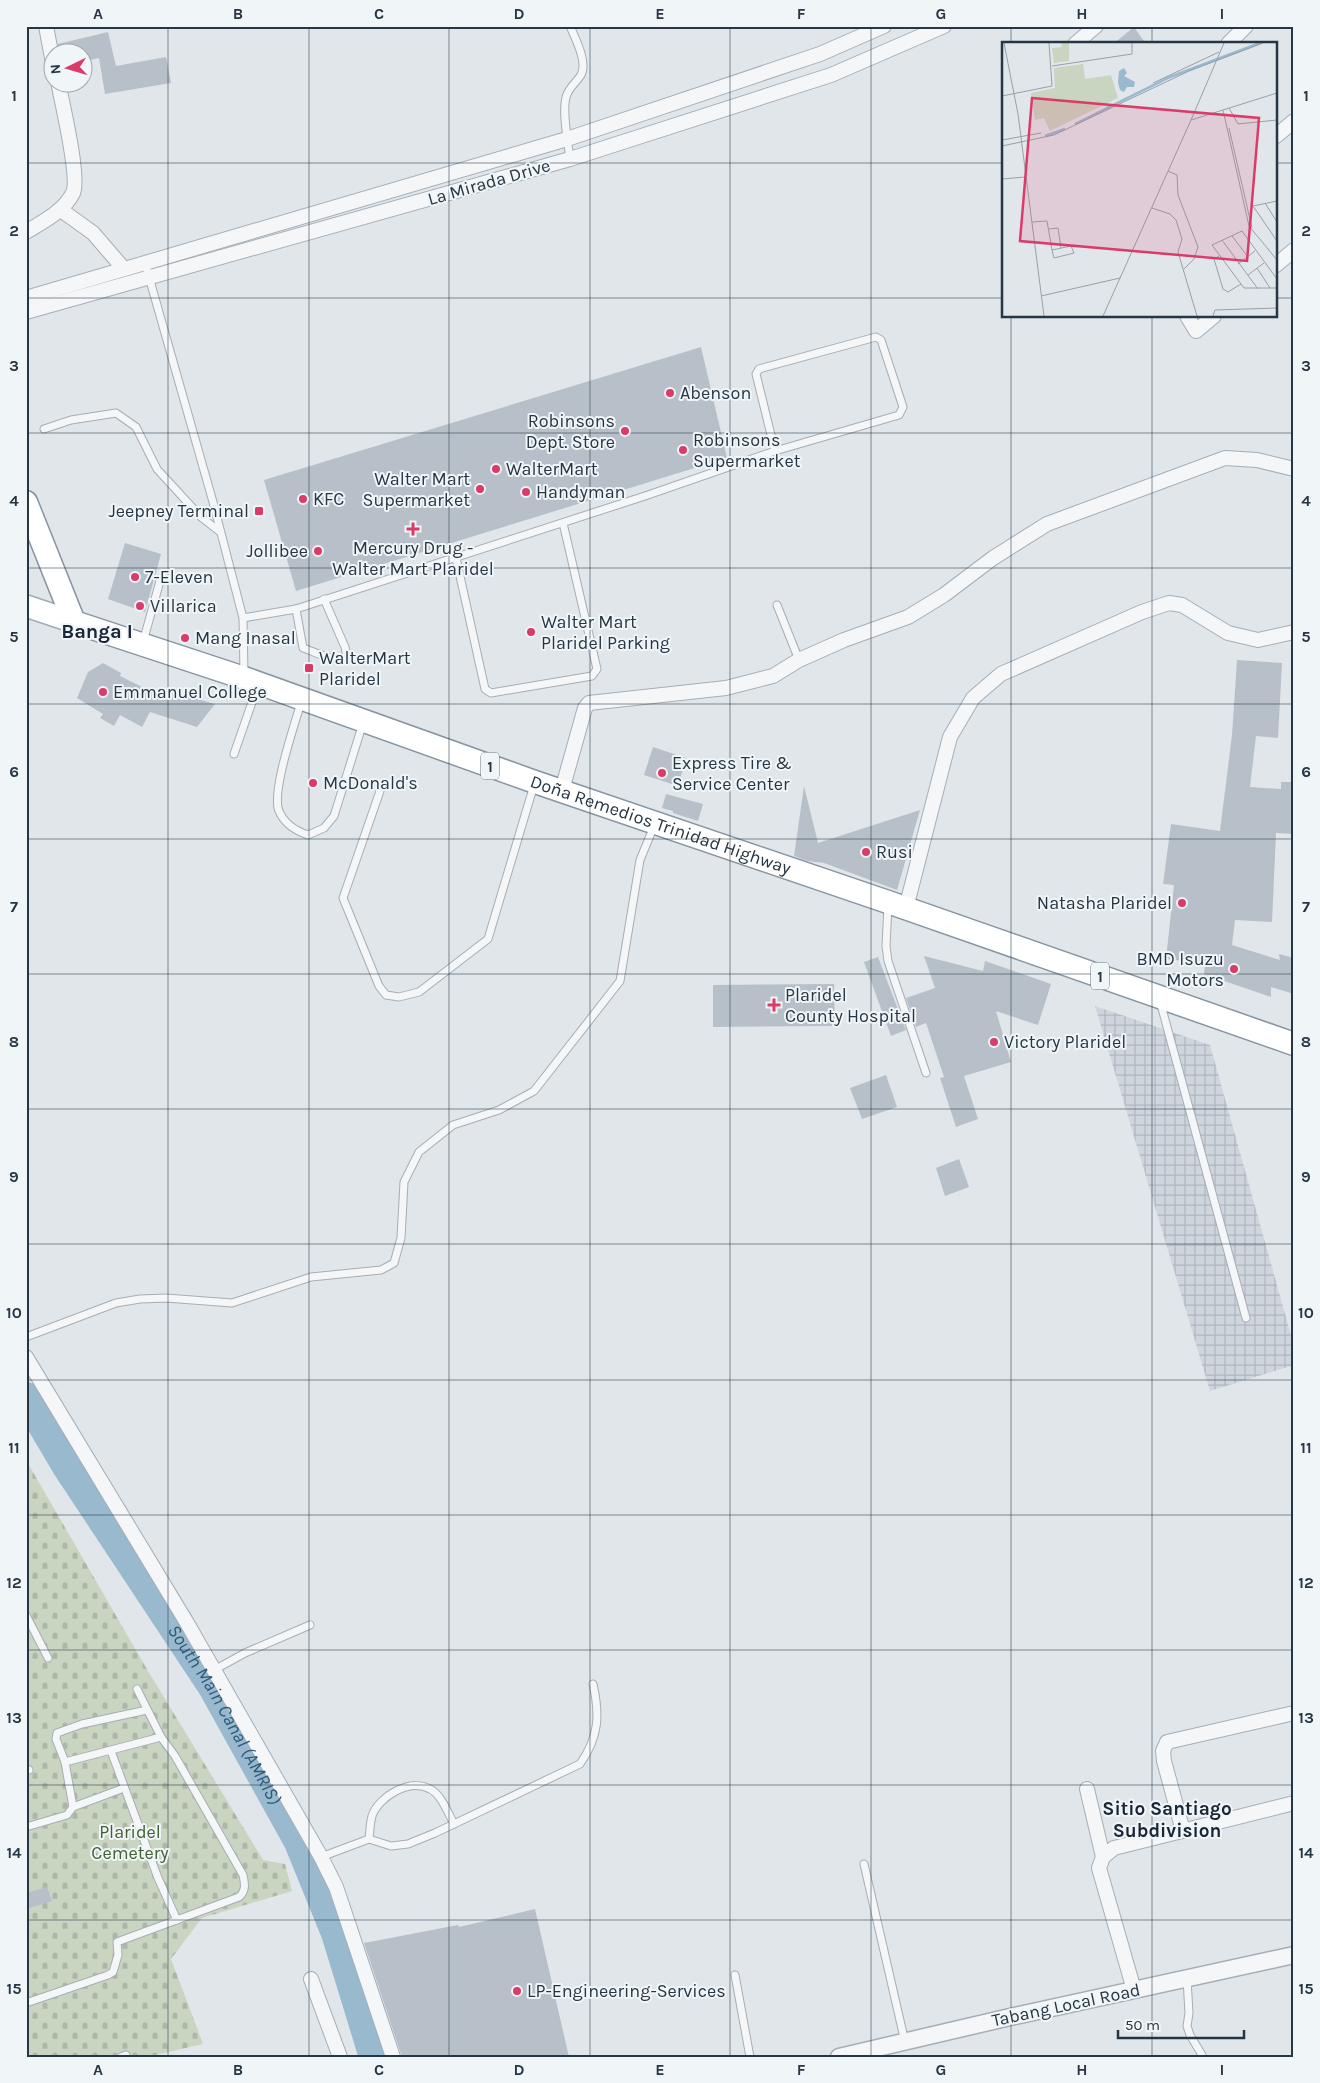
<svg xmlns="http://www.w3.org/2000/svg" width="1320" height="2083" viewBox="0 0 1320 2083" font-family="Karla,sans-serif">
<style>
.industrial{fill:url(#industrial-grid)}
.cemetery{fill:url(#cemetery-stones)}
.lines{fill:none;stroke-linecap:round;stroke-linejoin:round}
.river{stroke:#98b9ce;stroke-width:30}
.building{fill:#b7c0c9}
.service-casing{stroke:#a5aeb6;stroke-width:9}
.minor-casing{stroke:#a5aeb6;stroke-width:16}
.tertiary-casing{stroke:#a5aeb6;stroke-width:19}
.primary-casing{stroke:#9facb8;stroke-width:24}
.trunk-casing{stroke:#8795a3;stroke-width:25}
.service{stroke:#f4f6f8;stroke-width:7}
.minor{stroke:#f4f6f8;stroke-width:14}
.tertiary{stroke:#f4f6f8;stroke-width:16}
.primary{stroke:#fff;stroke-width:21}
.trunk{stroke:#fff;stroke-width:22}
.grid{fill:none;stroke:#273644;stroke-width:1;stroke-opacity:0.55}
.poi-dot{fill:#db3b68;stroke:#f0f5f8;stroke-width:2}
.labels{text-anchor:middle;stroke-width:4;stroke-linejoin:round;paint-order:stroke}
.shield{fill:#f0f5f8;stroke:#636f7a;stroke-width:1}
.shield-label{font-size:16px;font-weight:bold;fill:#273644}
.street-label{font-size:18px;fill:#273644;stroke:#f0f5f8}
.poi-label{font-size:18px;fill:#273644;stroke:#f0f5f8;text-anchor:start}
.park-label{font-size:18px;fill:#426133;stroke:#f0f5f8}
.water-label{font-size:19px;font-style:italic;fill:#2d5b7c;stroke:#f0f5f8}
.neighbourhood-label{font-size:19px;font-weight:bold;fill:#1a2635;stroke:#f0f5f8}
.quarter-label{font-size:20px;font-weight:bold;fill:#1a2635;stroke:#f0f5f8}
.inset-river{fill:none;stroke:#98b9ce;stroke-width:2.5}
.inset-road{fill:none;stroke:#97a0a8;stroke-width:1}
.view{fill:#db3b68;fill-opacity:0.15;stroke:#db3b68;stroke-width:2.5}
.inset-edge{fill:none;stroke:#273644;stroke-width:2.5}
.neatline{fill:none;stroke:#273644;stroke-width:2}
.grid-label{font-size:16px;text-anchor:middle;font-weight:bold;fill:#273644}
</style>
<defs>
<pattern id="industrial-grid" width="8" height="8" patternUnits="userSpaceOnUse" patternTransform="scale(1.25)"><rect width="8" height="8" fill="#ced5dd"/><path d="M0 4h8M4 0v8" fill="none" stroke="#b1b7bf"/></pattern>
<pattern id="cemetery-stones" width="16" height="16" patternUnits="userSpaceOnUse" patternTransform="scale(1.25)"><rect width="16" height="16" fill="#c9d5c1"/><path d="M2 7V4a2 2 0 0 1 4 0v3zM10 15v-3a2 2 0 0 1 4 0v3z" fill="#adb7a7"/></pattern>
</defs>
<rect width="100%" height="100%" fill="#e1e6eb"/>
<polygon class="industrial" points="1095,1006 1210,1045 1294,1346 1294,1365 1210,1391"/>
<polygon class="cemetery" points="26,1460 148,1671 263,1860 285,1864 292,1891 202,1918 171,1959 203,2044 147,2057 26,2057"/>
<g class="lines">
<path class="river" id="s1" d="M26,1397L68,1468L213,1687L299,1842L336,1933L374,2057"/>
</g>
<g class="building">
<polygon points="1134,27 1146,44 1113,44"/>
<polygon points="108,32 116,66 166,57 171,83 105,94 99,58 82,62 82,52 60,52 58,44"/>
<polygon points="701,347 727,458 296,591 264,480"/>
<polygon points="125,543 161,554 145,612 108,599"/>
<polygon points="1237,660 1282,663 1278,738 1256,736 1250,787 1281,789 1281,782 1294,782 1294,834 1276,833 1272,922 1235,920 1232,945 1280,960 1279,954 1294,958 1294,994 1271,987 1271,997 1204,974 1205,963 1166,959 1174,885 1163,884 1171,824 1220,831 1232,735"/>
<polygon points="103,663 121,673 120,676 162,697 166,690 215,704 197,727 150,712 142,727 120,715 114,726 100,718 103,714 77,698 88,672"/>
<polygon points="653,747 686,758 678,786 644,775"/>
<polygon points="804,786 818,843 920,810 897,890 824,863 807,861 794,856"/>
<polygon points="666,794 703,804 698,821 673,813 673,811 662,808"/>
<polygon points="924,956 983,971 985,961 1051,984 1038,1025 996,1011 1011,1062 964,1076 978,1119 956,1127 940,1078 944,1077 926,1023 916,1027 906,998 935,988"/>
<polygon points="878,957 906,1030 891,1036 864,962"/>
<polygon points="834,984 835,1026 713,1027 713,985"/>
<polygon points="886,1075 897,1107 862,1119 850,1088"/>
<polygon points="959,1159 969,1187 945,1196 936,1168"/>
<polygon points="47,1887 52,1901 26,1909 26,1893"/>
<polygon points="535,1909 569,2057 402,2057 364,1943 458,1925 459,1927"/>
</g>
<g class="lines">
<g class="service-casing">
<g id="service">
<path d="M570,159C568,143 562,113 566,97C569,87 576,83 581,75C588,62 575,38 570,26"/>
<polyline points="145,263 213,502 243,618 244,674"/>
<polyline points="44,429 71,420 116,413 136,427 157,469 201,517 219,531"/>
<polyline points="456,558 485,689 491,693 592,676 597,669 563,523"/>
<polyline points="777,605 799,660"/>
<path d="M296,609L303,648C316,652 335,664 347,656L345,647L324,599"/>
<polyline points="243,618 296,609 645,496 775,451 899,415 903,407 881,340 876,337 759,369 756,374 775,451"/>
<polyline points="143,642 160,581"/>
<path d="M301,702C295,724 271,792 279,811C284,823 296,831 308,835L324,828L334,816L363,723"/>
<polyline points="234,754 258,685"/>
<polyline points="380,791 343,898 379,986 386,995 399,997 419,992 488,939 534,785"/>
<polyline points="888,905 886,946 888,961 926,1073"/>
<polyline points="1160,1001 1246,1318"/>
<polyline points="26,1337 116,1303 140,1299 166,1298 232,1303 311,1277 381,1270 394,1263 401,1238 404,1182 419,1152 453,1125 499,1110 534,1091 620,981 640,860 654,826"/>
<polyline points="26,1615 48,1658"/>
<polyline points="214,1670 245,1653 310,1625"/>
<polyline points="111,1751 158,1878 177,1920"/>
<polyline points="65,1762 161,1737"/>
<polyline points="26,1770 29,1770"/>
<polyline points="73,1807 65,1762 56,1739 57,1733 82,1724 147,1710"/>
<polyline points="26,1827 67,1815 73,1807 124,1788"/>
<path d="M369,1839C370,1831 370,1823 372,1816C379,1796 410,1778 430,1789C441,1794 448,1813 454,1824"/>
<path d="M321,1857L369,1839L391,1846L408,1844L435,1833L580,1764C599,1737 600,1715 593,1684"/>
<polyline points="864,1864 905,2042"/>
<polyline points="735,1975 750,2057"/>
<polyline points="1187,1979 1189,2013 1187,2026 1190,2035 1202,2055"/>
<path d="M26,2003L108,1975L113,1972L118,1955L117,1942L239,1897C246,1891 245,1884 243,1875L175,1756L161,1737L137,1689"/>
<polyline points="121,2057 126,2055"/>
</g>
</g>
<g class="minor-casing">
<g id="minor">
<polyline points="46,26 52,58"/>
<polyline points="1075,44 1096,26"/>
<polyline points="1228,44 1246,26"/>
<polyline points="1276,136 1294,121"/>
<polyline points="61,210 93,233 124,269"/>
<path d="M26,232C44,221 63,212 73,193C80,178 62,102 58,82"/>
<polyline points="1276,265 1294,250"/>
<polyline points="26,298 567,139 820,54 884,26"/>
<polyline points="26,312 570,159 831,75 944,26"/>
<polyline points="1187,316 1196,331 1214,316"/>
<polyline points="562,790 585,708 589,703 726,688 773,676 799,660 844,640 908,617 944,595 993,558 1047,524 1225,458 1257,460 1294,469"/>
<polyline points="906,908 950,737 973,698 1001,674 1142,612 1169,603 1182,605 1228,633 1258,640 1294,632"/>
<polyline points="26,1357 187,1623 321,1857 336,1887 393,2057"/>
<polyline points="1087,1789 1103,1857"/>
<polyline points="1183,1831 1164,1761 1163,1751 1167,1742 1294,1713"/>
<polyline points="311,1979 340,2057"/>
<polyline points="1134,1990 1099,1868 1103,1857 1114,1848 1294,1803"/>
</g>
</g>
<g class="tertiary-casing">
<polyline id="tertiary" points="839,2057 1010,2017 1294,1955"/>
</g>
<g class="primary-casing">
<polyline id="primary" points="26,606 74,622"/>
</g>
<g class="trunk-casing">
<g id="trunk">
<path id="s2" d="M26,502L74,622L244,678L535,782L888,902L1294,1044"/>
</g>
</g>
<use href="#service" class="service"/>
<use href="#minor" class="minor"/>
<use href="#tertiary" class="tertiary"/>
<use href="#primary" class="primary"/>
<use href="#trunk" class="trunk"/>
</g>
<path class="grid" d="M168,26V2057M309,26V2057M449,26V2057M590,26V2057M730,26V2057M871,26V2057M1011,26V44M1152,26V44M26,163H1004M1276,163H1294M26,298H1004M1276,298H1294M1011,316V2057M1152,316V2057M26,433H1294M26,568H1294M26,704H1294M26,839H1294M26,974H1294M26,1109H1294M26,1244H1294M26,1380H1294M26,1515H1294M26,1650H1294M26,1785H1294M26,1920H1294"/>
<g class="poi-dot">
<circle cx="670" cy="393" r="5"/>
<circle cx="625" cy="431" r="5"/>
<circle cx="683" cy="450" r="5"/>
<circle cx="496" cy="469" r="5"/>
<circle cx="480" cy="489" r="5"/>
<circle cx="526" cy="492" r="5"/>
<circle cx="303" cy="499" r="5"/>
<rect x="254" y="506" width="10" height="10" rx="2.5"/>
<path d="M410.5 521.5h5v5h5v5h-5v5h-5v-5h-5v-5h5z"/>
<circle cx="318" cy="551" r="5"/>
<circle cx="135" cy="577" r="5"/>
<circle cx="140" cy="606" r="5"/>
<circle cx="531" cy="632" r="5"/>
<circle cx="185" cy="638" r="5"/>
<rect x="304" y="663" width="10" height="10" rx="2.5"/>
<circle cx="103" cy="692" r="5"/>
<circle cx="662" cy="773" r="5"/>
<circle cx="313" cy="783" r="5"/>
<circle cx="866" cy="852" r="5"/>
<circle cx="1182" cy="903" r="5"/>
<circle cx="1234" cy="969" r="5"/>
<path d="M771.5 997.5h5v5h5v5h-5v5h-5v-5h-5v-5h5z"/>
<circle cx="994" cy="1042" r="5"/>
<circle cx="517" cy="1991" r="5"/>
</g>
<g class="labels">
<g class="shield">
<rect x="481" y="752.5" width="18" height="27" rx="4"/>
<rect x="1091" y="962.5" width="18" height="27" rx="4"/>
</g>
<g class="shield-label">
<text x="490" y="772">1</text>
<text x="1100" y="982">1</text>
</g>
<g class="street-label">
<text transform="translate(489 182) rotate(-16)" y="6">La Mirada Drive</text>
<text dy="6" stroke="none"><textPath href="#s2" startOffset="750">Doña Remedios Trinidad Highway</textPath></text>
<text transform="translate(1066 2005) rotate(-12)" y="6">Tabang Local Road</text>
</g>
<g class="poi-label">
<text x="680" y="399">Abenson</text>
<text x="615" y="427" text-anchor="end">Robinsons<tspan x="615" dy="21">Dept. Store</tspan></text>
<text x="693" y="446">Robinsons<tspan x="693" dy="21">Supermarket</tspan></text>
<text x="506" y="475">WalterMart</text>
<text x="470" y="485" text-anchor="end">Walter Mart<tspan x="470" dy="21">Supermarket</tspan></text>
<text x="536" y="498">Handyman</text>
<text x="313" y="505">KFC</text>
<text x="249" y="517" text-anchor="end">Jeepney Terminal</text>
<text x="413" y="554" text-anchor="middle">Mercury Drug -<tspan x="413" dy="21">Walter Mart Plaridel</tspan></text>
<text x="308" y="557" text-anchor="end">Jollibee</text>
<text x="145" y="583">7-Eleven</text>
<text x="150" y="612">Villarica</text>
<text x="541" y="628">Walter Mart<tspan x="541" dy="21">Plaridel Parking</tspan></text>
<text x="195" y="644">Mang Inasal</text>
<text x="319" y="664">WalterMart<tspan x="319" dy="21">Plaridel</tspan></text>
<text x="113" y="698">Emmanuel College</text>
<text x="672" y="769">Express Tire &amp;<tspan x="672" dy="21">Service Center</tspan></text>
<text x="323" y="789">McDonald's</text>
<text x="876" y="858">Rusi</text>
<text x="1172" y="909" text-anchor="end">Natasha Plaridel</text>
<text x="1224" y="965" text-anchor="end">BMD Isuzu<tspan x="1224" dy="21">Motors</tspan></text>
<text x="785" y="1001">Plaridel<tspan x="785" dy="21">County Hospital</tspan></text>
<text x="1004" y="1048">Victory Plaridel</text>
<text x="527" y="1997">LP-Engineering-Services</text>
</g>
<g class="park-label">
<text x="130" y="1838">Plaridel<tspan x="130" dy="21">Cemetery</tspan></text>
</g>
<g class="water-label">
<text dy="7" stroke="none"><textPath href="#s1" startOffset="375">South Main Canal (AMRIS)</textPath></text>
</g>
<g class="neighbourhood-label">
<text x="1167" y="1815">Sitio Santiago<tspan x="1167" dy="22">Subdivision</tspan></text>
</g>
<g class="quarter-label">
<text x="97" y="638">Banga I</text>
</g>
</g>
<g transform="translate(1002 42)">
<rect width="275" height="275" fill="#e1e6eb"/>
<path d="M59,1H67V19L52,21L50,6L60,5Z" fill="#c9d5c1"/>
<path d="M81,22L83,37L109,33L116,56L48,89L42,76L33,78L29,51L53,46L52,26Z" fill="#c9d5c1"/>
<path d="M122,26L125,31L122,34L133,40L132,45H125L122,50L118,48L116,40L117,29Z" fill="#98b9ce"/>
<path class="inset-river" d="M73,82L168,35L258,1M43,94L63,87"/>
<path class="inset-road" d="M2,1L16,72L42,274M50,24L130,12V1M151,41L217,10M0,54L50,44L47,1M227,66L236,82L275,78M221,68L247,184L275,218M189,78L222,1M227,86L250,186M0,98L39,91M0,104L52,93L187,29L261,1M166,129L175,133L176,153L196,205L192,217L182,227M0,137L23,135M275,159L251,164L275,199M263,161L275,180M150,166L168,172L174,178L180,197L176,210L195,274M30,180L45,179L50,208L52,216L72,211L69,204L50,208M47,187L56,186L59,206M230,194L246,215M220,198L256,247M217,214L212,217L221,247L226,250L239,242M236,222L253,209M255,226L268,246M246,233L262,221M275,237L240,189L210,203L242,246H275M39,254L118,236M101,274L189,78L275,51M211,274L213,268L275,266"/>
<path class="view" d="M30,56L257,76L245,219L18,199Z"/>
<rect width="275" height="275" class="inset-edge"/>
</g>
<rect width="1320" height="2083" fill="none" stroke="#f0f5f8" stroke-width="55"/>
<g transform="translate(68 68) rotate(265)"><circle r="24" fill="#f0f5f8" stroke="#a0a9b0"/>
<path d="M0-4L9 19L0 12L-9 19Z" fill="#db3b68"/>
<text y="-8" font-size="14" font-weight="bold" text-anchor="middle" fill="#273644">N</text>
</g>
<path d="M1118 2030v8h126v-8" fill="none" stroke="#273644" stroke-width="2.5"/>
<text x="1125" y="2030" font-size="15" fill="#273644" stroke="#f0f5f8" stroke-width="4" paint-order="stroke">50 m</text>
<rect x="28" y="28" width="1264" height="2028" class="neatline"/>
<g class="grid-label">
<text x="98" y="19">A</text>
<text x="238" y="19">B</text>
<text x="379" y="19">C</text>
<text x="519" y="19">D</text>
<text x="660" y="19">E</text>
<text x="801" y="19">F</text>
<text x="941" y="19">G</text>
<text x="1082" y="19">H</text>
<text x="1222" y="19">I</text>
<text x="14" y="101">1</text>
<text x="1306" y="101">1</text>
<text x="14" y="236">2</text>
<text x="1306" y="236">2</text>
<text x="14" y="371">3</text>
<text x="1306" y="371">3</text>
<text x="14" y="506">4</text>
<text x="1306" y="506">4</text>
<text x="14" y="642">5</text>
<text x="1306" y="642">5</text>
<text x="14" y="777">6</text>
<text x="1306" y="777">6</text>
<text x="14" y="912">7</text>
<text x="1306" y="912">7</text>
<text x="14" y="1047">8</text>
<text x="1306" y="1047">8</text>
<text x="14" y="1182">9</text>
<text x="1306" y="1182">9</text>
<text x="14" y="1318">10</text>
<text x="1306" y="1318">10</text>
<text x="14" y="1453">11</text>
<text x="1306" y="1453">11</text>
<text x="14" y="1588">12</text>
<text x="1306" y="1588">12</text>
<text x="14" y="1723">13</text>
<text x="1306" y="1723">13</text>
<text x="14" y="1858">14</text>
<text x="1306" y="1858">14</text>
<text x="14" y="1994">15</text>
<text x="1306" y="1994">15</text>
<text x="98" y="2075">A</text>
<text x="238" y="2075">B</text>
<text x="379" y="2075">C</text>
<text x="519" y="2075">D</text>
<text x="660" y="2075">E</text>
<text x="801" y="2075">F</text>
<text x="941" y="2075">G</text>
<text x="1082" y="2075">H</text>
<text x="1222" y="2075">I</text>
</g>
</svg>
